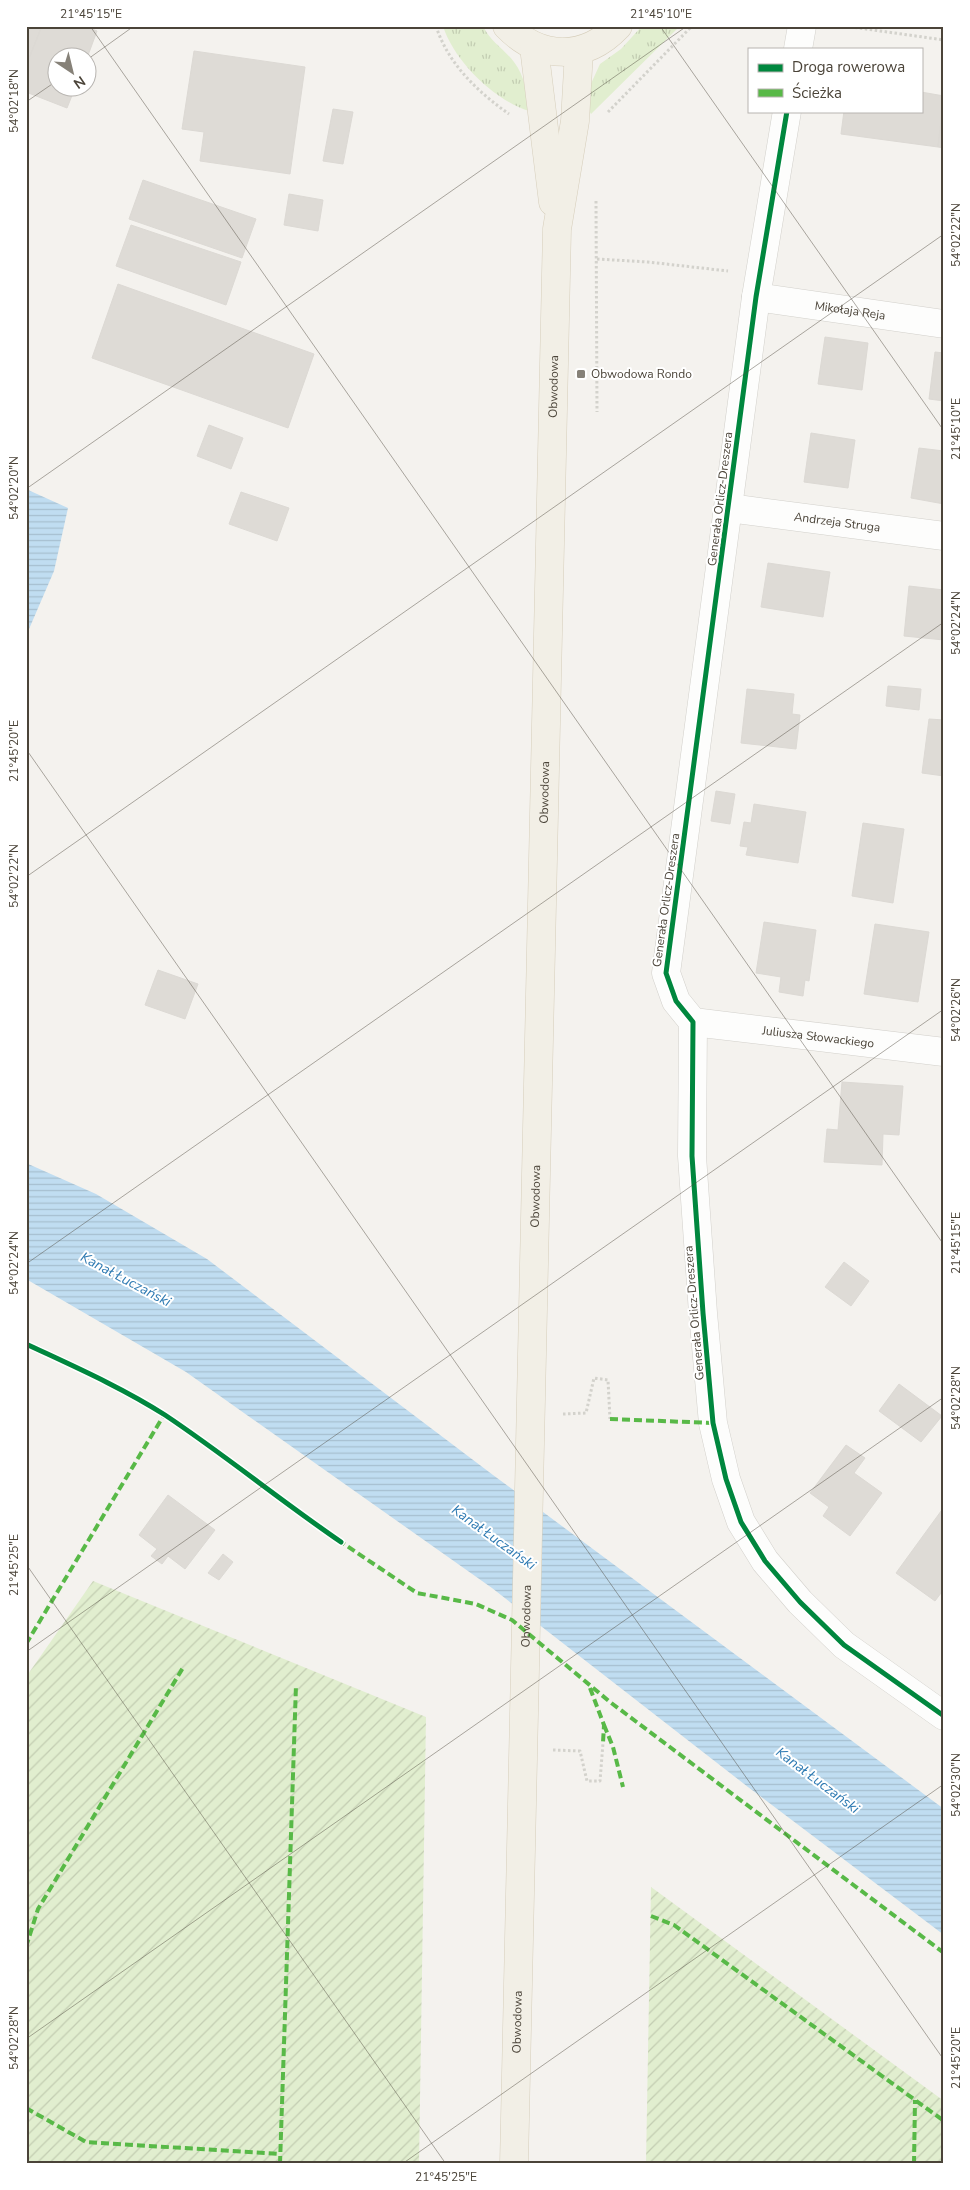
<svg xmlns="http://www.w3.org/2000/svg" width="970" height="2190" viewBox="0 0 970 2190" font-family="'Nunito Sans',sans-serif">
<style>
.grass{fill:url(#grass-tufts)}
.garden{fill:url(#garden-furrows)}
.water{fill:url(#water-rules)}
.building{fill:#dedbd6;stroke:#dcd9d4}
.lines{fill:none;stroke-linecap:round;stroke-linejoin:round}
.street-casing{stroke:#d2d0cb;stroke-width:29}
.primary-casing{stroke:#d6cebb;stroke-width:29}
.path{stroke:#d3d2cc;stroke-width:3;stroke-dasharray:2.5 2.5;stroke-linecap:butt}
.street{stroke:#fdfdfc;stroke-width:28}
.primary{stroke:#f2efe6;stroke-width:28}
.quiet{stroke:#58b947;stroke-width:4;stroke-dasharray:8 4;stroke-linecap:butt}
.cycleway-casing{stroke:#fff;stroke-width:8}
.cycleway{stroke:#00873e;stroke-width:5}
.ticks{fill:none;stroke:#4b4439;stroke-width:1;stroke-opacity:0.45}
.poi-dot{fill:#868178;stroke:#fff;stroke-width:2}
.labels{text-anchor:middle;stroke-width:4;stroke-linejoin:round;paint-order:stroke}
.street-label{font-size:12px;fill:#4b4439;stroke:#fff}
.poi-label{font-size:12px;fill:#4b4439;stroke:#fff;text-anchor:start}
.water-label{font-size:14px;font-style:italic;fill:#2e7ab2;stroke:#fff}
.neatline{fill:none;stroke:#4b4439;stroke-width:2}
.ticks-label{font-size:12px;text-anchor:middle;fill:#4b4439}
</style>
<defs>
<pattern id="grass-tufts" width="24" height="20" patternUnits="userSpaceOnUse" patternTransform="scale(1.25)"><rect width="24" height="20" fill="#e1eecf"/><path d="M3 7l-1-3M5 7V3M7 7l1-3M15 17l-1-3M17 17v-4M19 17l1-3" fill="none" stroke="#c3cdb2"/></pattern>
<pattern id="garden-furrows" width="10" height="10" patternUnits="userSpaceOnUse" patternTransform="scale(1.25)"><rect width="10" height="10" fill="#e1eecf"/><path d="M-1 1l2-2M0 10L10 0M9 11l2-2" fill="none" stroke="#c3cdb2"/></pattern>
<pattern id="water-rules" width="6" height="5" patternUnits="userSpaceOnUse" patternTransform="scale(1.25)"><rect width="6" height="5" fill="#c0ddf1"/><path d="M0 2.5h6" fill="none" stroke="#a6bfcf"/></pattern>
</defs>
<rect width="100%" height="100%" fill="#f4f2ee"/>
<g class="grass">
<path d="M443,26H483C490,41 504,49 514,62C525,76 527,94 529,111C494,100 454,61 443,26Z"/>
<polygon points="642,26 680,26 591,114 583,101 600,64 621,49"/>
</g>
<g class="garden">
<polygon points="93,1581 426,1717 419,2164 26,2164 26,1677"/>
<polygon points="651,1887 944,2101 944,2164 646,2164"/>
</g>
<g class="water">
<polygon points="26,489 68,508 54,571 26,636"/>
<polygon points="26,1163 96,1194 207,1259 493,1475 944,1809 944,1935 748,1787 492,1588 186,1372 26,1279"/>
</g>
<g class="building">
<polygon points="26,26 42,26 26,66"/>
<polygon points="42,26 85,26 97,31 87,58 58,58 58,88 75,88 67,108 26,92 26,66"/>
<polygon points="194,51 305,67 290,174 200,161 204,132 182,129"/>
<polygon points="921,92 944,96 938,147 841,134 844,111 921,111"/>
<polygon points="333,109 353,112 343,164 323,161"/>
<polygon points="943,112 944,112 944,148 938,147"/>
<polygon points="143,180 256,219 242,258 129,219"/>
<polygon points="289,194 323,200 318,231 284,225"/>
<polygon points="131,225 241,262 226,305 116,266"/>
<polygon points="118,284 314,354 288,428 92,358"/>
<polygon points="825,337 868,343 862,390 818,384"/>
<polygon points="935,352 944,353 944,401 929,399"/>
<polygon points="209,425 243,438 231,469 197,456"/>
<polygon points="811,433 855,440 848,488 804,482"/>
<polygon points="919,448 944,451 944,504 911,498"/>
<polygon points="241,492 289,508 277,541 229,524"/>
<polygon points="768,563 830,572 823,617 761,607"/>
<polygon points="909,586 944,590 944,640 904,636"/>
<polygon points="888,686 921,689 919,710 886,706"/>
<polygon points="747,689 794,694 792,714 800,715 796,749 741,743"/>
<polygon points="929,719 944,720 944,776 922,773"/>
<polygon points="716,791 735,794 730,824 711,821"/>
<polygon points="754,804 806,812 798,863 746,855 748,847 740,846 744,822 751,823"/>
<polygon points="863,823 904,829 893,903 852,896"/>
<polygon points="764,922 816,930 809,981 805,980 803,996 779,992 781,977 756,973"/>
<polygon points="875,924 929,932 918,1002 864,994"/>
<polygon points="158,970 198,984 185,1019 145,1005"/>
<polygon points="842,1082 903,1086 899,1135 883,1134 882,1165 824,1162 827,1129 838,1130"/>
<polygon points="844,1262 869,1281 851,1306 825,1287"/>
<polygon points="899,1384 942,1416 921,1442 879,1411"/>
<polygon points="846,1445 865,1458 854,1473 882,1493 850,1536 823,1516 829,1507 810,1493"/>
<polygon points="168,1495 215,1530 185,1569 168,1556 162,1564 151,1556 157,1549 139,1535"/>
<polygon points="944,1507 944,1589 935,1601 896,1573"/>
<polygon points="223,1554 233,1562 219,1580 208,1573"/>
</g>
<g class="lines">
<g class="street-casing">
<g id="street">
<polyline points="798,49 802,26"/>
<polyline points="787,111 756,297 666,973 676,1001 693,1022 692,1156 703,1313 713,1423 726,1479 741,1522 765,1561 800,1602 844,1645 944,1716"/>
<path id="s1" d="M756,297L944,324"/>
<path id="s2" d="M729,508L944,536"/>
<path id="s3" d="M693,1022L944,1052"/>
</g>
</g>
<g class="primary-casing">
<g id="primary">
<path d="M507,26C540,60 585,61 618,26"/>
<polyline points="534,47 553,202"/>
<path id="s4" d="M514,2164L557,229L575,121L579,51"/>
</g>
</g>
<g class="path">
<path d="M436,26C448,64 478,92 509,114"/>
<polyline points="845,26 944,40"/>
<polyline points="608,112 692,26"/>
<polyline points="596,201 597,412"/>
<polyline points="597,259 648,262 728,271"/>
<polyline points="563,1414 586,1413 594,1378 608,1380 610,1419"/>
<polyline points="553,1750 580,1751 587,1781 600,1781 603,1743"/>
</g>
<use href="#street" class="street"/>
<use href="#primary" class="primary"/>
<g class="quiet">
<polyline points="610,1419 713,1423"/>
<polyline points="338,1540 417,1593 476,1604 512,1620 610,1702 944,1953"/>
<polyline points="26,1644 164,1415"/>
<polyline points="590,1688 604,1725 603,1743"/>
<polyline points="604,1725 613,1747 623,1787"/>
<polyline points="651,1916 674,1925 944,2121"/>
<polyline points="26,1947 38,1909 184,1666"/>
<polyline points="26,2108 86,2142 280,2154"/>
<polyline points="280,2164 296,1685"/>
<polyline points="914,2164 915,2100"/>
</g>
<g class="cycleway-casing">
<g id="cycleway">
<polyline points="787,111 756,297 666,973 676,1001 693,1022 692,1156 703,1313 713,1423 726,1479 741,1522 765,1561 800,1602 844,1645 944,1716"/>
<path d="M26,1344C73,1366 121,1387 165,1415C225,1455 281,1501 341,1542"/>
</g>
</g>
<use href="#cycleway" class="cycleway"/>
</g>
<path class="ticks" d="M90,26L944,1245M660,26L944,431M88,59L134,26M26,102L58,80M26,489L687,26M26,749L944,2060M26,877L944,234M26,1264L944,622M26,1564L446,2164M26,1652L944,1009M26,2039L944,1397M402,2164L944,1784"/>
<rect class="poi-dot" x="576" y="369" width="10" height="10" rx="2.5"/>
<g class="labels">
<g class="street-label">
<text dy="4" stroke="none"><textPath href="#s1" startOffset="95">Mikołaja Reja</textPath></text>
<text dy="4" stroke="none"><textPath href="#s4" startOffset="1778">Obwodowa</textPath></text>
<text transform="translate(720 499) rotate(-83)" y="4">Generała Orlicz-Dreszera</text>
<text dy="4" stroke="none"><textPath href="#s2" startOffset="109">Andrzeja Struga</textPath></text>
<text dy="4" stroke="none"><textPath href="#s4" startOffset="1372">Obwodowa</textPath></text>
<text transform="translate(666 900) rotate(-82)" y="4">Generała Orlicz-Dreszera</text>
<text dy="4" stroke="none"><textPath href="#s3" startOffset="126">Juliusza Słowackiego</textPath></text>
<text dy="4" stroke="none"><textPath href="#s4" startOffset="968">Obwodowa</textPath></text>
<text transform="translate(694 1313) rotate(-95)" y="4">Generała Orlicz-Dreszera</text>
<text dy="4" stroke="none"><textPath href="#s4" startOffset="548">Obwodowa</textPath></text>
<text dy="4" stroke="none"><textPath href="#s4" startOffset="142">Obwodowa</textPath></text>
</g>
<g class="poi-label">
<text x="591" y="378">Obwodowa Rondo</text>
</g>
<g class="water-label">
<text transform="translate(126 1279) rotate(28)" y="5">Kanał Łuczański</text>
<text transform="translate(494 1537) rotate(36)" y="5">Kanał Łuczański</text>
<text transform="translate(818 1780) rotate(37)" y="5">Kanał Łuczański</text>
</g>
</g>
<rect width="970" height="2190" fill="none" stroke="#ffffff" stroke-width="55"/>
<rect x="748" y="48" width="175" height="65" fill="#ffffff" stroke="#b7b4b0"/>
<rect x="758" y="64" width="25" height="8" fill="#00873e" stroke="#b7b4b0"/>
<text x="792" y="72" font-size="15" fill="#4b4439">Droga rowerowa</text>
<rect x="758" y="89" width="25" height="8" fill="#58b947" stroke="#b7b4b0"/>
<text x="792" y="98" font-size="15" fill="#4b4439">Ścieżka</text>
<g transform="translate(72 72) rotate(145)"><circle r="24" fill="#ffffff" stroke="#b7b4b0"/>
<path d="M0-4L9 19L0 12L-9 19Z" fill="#868178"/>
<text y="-8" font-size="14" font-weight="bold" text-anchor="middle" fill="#4b4439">N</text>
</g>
<rect x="28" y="28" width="914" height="2134" class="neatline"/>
<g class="ticks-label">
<text x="91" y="18">21°45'15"E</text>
<text x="661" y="18">21°45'10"E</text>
<text transform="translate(14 101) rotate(-90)" y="4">54°02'18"N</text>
<text transform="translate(956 235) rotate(-90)" y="4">54°02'22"N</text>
<text transform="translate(956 429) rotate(-90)" y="4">21°45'10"E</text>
<text transform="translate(14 488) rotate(-90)" y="4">54°02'20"N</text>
<text transform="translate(956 623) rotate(-90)" y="4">54°02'24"N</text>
<text transform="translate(14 751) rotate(-90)" y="4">21°45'20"E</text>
<text transform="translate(14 876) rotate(-90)" y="4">54°02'22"N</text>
<text transform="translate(956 1010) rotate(-90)" y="4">54°02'26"N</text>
<text transform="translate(956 1243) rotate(-90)" y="4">21°45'15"E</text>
<text transform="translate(14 1263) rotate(-90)" y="4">54°02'24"N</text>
<text transform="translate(956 1398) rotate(-90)" y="4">54°02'28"N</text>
<text transform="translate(14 1565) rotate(-90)" y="4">21°45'25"E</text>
<text transform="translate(956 1785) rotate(-90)" y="4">54°02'30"N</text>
<text transform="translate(14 2038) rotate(-90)" y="4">54°02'28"N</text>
<text transform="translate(956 2058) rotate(-90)" y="4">21°45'20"E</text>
<text x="446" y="2181">21°45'25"E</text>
</g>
</svg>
